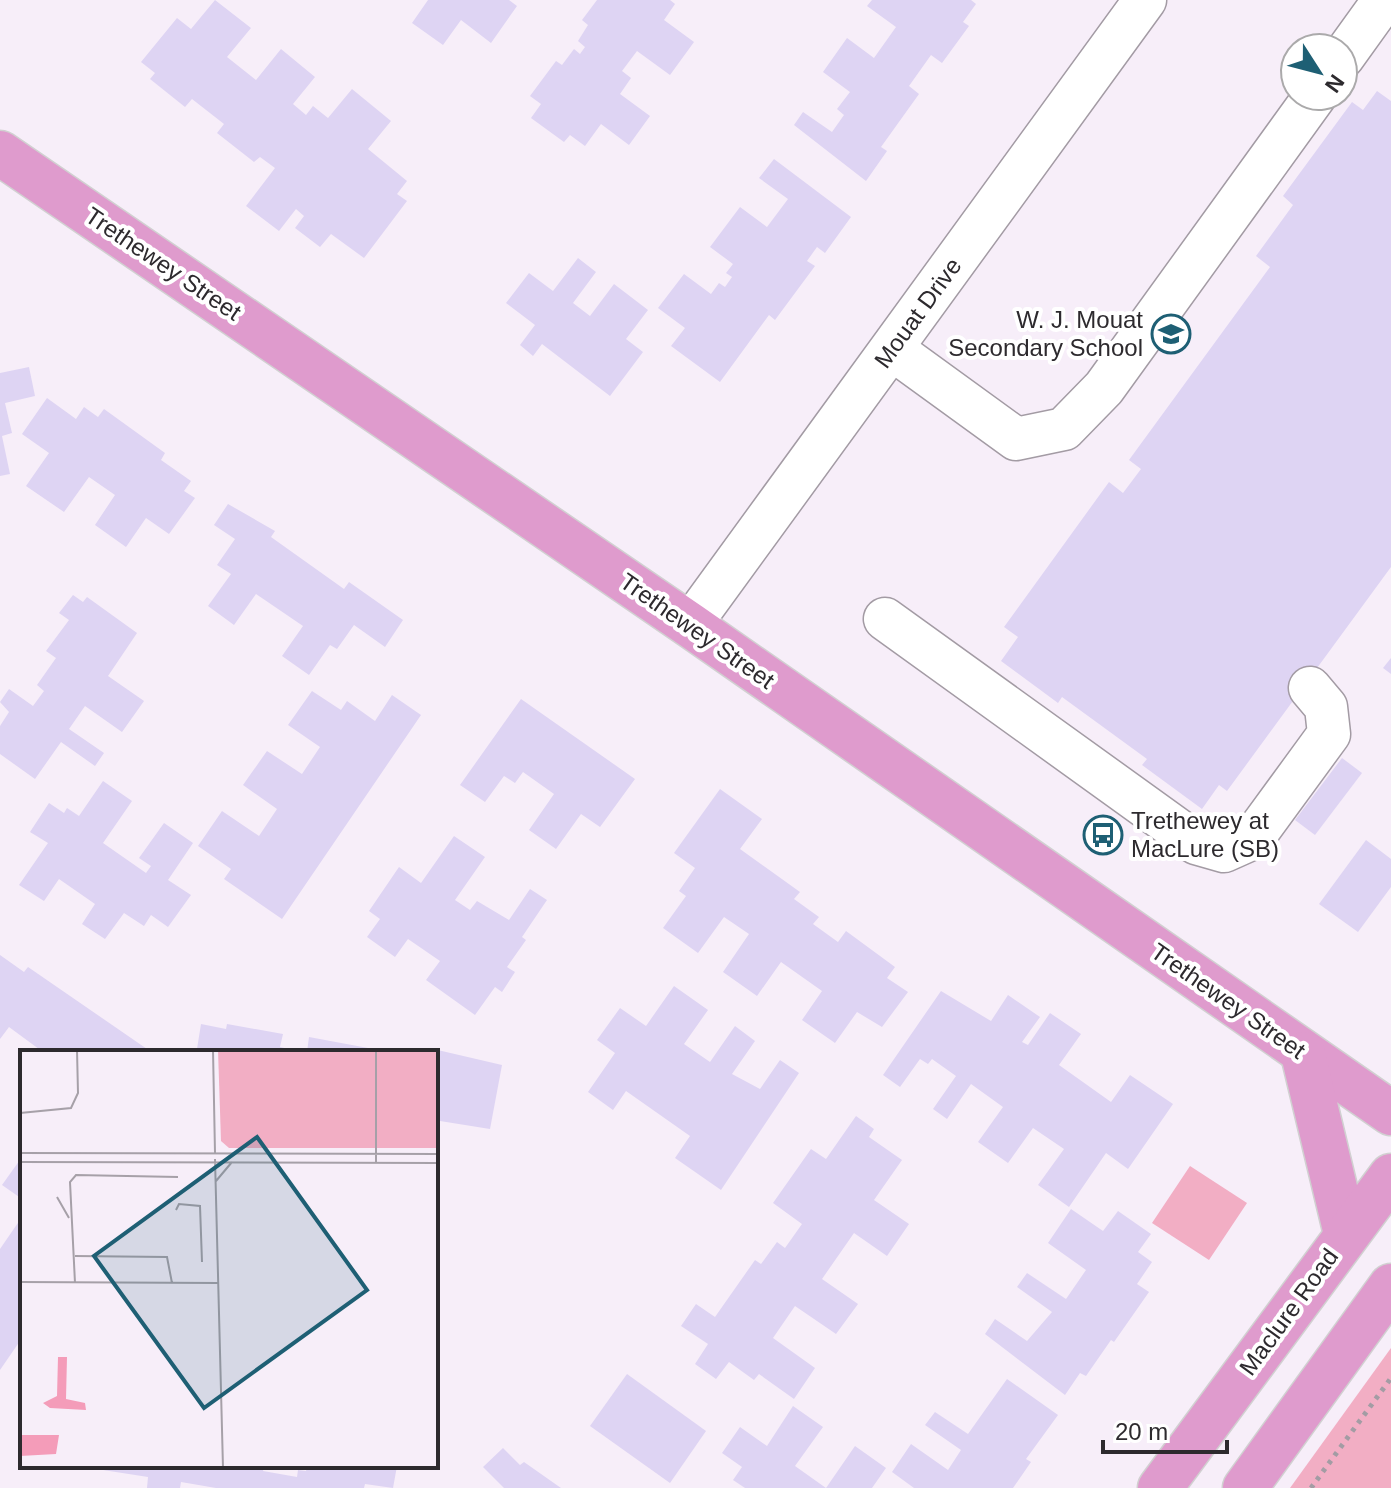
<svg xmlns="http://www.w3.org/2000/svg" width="1391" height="1488" viewBox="0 0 1391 1488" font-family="Arial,sans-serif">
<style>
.green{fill:#f2aec4}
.building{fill:#ded4f3}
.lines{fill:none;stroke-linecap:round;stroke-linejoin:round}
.minor-casing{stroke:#a39ba4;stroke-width:45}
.major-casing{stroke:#d1d0d1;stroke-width:47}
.path{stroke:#a39ca4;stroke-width:5;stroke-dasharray:4 6;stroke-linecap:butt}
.minor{stroke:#fff;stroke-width:42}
.major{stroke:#df9bcd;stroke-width:44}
.labels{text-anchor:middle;stroke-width:8;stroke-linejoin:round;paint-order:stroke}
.street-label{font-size:24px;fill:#2d2a2e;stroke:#fff}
.poi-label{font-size:24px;fill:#2d2a2e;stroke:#fff;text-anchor:end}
.inset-road{fill:none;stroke:#a6a0a8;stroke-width:2}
.view{fill:#1e5f74;fill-opacity:0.15;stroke:#1e5f74;stroke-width:4}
.inset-edge{fill:none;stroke:#2d2a2e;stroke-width:4}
</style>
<rect width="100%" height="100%" fill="#f7eef9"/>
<g class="green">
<polygon points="1190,1166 1247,1203 1209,1260 1152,1223"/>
<polygon points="1391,1348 1391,1488 1290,1488"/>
</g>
<g class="building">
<polygon points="215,0 251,28 227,57 256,80 281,49 315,77 293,104 306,115 313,106 328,118 352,89 391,121 368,149 407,181 397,194 407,201 364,258 331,234 320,247 295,228 304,216 296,209 279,231 246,206 275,168 260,157 254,162 217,133 224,124 192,99 185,107 150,79 155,73 141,62 177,18 191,29"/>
<polygon points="428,0 509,0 517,6 491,43 461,20 443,45 412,23"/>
<polygon points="597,0 670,0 675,4 664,20 694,42 670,75 637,51 622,71 631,78 620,94 650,116 629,145 601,124 585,146 570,135 564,142 531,118 541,104 530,96 556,61 562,65 574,49 580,54 585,47 578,41 588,25 582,20"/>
<polygon points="872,0 971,0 976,4 963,22 969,26 942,63 931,55 909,86 919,94 881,147 887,151 866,181 794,125 803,112 832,132 844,115 837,109 850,92 823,72 847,38 874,58 896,27 867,6"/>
<polygon points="1377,91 1391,101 1391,567 1227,791 1219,785 1202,809 1142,765 1147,759 1062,697 1058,703 1001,661 1018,637 1004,627 1109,482 1123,493 1141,469 1129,460 1270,267 1256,256 1293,205 1283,196 1352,102 1363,110"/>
<polygon points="774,159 851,217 825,253 817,247 807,261 815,266 775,320 769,315 720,382 671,346 685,328 658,308 684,274 711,294 719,283 725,287 732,277 726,273 733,264 710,247 740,207 767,227 788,199 759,178"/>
<polygon points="578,258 596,272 573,303 590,316 614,284 648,310 626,339 643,352 610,396 542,344 533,356 520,345 535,325 506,303 529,273 553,291"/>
<polygon points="29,367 35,396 5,403 12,433 2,436 10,474 0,476 0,373"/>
<polygon points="47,398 76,419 84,407 98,417 104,409 165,453 161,460 191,481 184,491 195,498 169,534 146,518 126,547 95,525 115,495 89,477 64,512 26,486 49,453 22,434"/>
<polygon points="228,504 275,531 271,537 344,589 349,582 403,620 385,647 354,625 337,649 330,645 309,675 282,656 303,626 256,594 234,625 208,606 231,574 217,565 235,539 214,525"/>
<polygon points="73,595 83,602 87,597 137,633 108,676 144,701 122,732 85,706 69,729 104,753 95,766 61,742 35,779 0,754 0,726 9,712 0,702 9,689 33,706 44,691 37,685 56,658 46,651 69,620 59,613"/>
<polygon points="1391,658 1391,674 1383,668"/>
<polygon points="312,691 341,710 347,701 375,721 392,695 421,715 282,919 224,879 231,869 198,846 222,811 259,836 277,809 243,785 267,751 302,774 320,747 288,725"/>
<polygon points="521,699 635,779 600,827 581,814 556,849 529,830 554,794 523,772 515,783 504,776 485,802 460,785"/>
<polygon points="1342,758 1362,773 1315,835 1295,820"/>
<polygon points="103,781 132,801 103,843 146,873 151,866 139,858 164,823 193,843 168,880 191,895 168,927 151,915 144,926 124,913 105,939 82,924 95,904 59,879 44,901 19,885 48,843 30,832 49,803 64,813 67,808 79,816"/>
<polygon points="720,789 762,819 740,849 800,892 794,899 819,917 813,924 838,942 846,931 895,967 887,978 908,992 882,1027 857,1012 835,1043 802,1020 822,991 781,962 757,996 723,972 749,934 724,917 698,953 663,928 686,896 679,891 695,868 674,853"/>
<polygon points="454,836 485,857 455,900 470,910 477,901 509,920 530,889 547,900 522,937 526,940 507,967 515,972 502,992 495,987 475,1015 426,980 440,961 408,939 395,957 367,937 380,919 369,911 399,867 421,883"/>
<polygon points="1366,840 1391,859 1391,887 1358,932 1319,904"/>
<polygon points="0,955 24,972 28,967 147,1049 43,1052 9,1027 0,1039"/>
<polygon points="674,986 708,1010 684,1044 710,1062 735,1026 755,1041 732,1074 760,1089 780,1060 799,1073 721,1190 675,1158 690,1136 626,1091 613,1110 588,1092 615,1053 597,1040 620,1008 646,1026"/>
<polygon points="941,991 991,1021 1008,995 1040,1017 1022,1042 1028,1045 1050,1013 1081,1034 1059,1065 1111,1102 1130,1075 1173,1104 1128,1169 1106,1153 1069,1207 1038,1185 1064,1149 1033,1128 1008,1163 978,1142 1003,1107 971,1084 947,1119 933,1109 956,1076 932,1059 928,1064 920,1059 900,1087 883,1075"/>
<polygon points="201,1024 226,1029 227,1024 283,1034 280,1047 302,1052 197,1049"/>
<polygon points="309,1037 368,1048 367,1052 307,1052"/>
<polygon points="429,1048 502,1065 490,1129 440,1121 436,1132 436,1052 429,1052"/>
<polygon points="856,1116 874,1129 869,1137 902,1160 874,1200 909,1224 887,1256 854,1233 822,1279 858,1304 836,1334 795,1306 773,1338 815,1368 794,1399 759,1374 754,1380 729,1362 716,1379 695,1364 708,1344 681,1326 696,1304 715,1317 755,1260 761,1264 777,1242 785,1248 802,1224 773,1203 811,1149 826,1159"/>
<polygon points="22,1157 22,1199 2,1185"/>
<polygon points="1071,1209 1103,1231 1118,1211 1151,1234 1138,1252 1152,1262 1137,1284 1149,1292 1114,1342 1111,1340 1086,1376 1080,1373 1065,1395 985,1334 995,1319 1027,1341 1052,1312 1017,1287 1027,1273 1066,1299 1086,1270 1048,1243"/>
<polygon points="22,1217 22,1338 0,1370 0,1249"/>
<polygon points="627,1374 706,1431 670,1483 590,1426"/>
<polygon points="1007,1379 1058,1415 1026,1459 1031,1462 1013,1488 914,1488 892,1472 911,1444 948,1470 961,1450 925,1425 935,1412 968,1434"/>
<polygon points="793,1406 823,1427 795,1466 826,1488 855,1446 886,1468 872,1488 745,1488 733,1480 742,1467 722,1453 740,1427 767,1446"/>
<polygon points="503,1448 520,1465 524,1462 561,1488 504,1488 483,1467"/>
<polygon points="103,1466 264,1466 263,1471 297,1477 298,1470 306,1471 307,1466 397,1466 393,1488 365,1484 364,1488 216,1488 181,1482 180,1488 147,1488 148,1477 103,1470"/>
</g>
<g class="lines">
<g class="minor-casing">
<g id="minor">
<polyline points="1343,57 1384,0"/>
<polyline points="892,349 1016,439 1064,429 1104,388 1315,96"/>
<polyline points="885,619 1196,843 1224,851 1253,838 1329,734 1326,707 1310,688"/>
<polyline points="690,625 1145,0"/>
</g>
</g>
<g class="major-casing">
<g id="major">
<polyline points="0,153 690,625 1391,1113"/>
<polyline points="1303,1054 1346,1234"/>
<polyline points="1160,1488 1391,1176"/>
<polyline points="1245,1488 1391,1286"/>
</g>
</g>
<polyline class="path" points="1311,1488 1391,1378"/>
<use href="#minor" class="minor"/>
<use href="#major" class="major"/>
</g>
<defs>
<g id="school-ring" transform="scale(2)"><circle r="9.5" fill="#fff" stroke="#1e5f74" stroke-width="1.5"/><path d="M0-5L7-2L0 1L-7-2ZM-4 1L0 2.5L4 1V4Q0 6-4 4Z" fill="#1e5f74"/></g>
<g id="bus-ring" transform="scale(2)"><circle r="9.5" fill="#fff" stroke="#1e5f74" stroke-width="1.5"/><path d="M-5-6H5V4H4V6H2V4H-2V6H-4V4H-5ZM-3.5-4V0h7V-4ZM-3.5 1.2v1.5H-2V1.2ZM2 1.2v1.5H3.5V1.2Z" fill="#1e5f74"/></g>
</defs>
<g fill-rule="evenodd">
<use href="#school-ring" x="1171" y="334"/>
<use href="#bus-ring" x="1103" y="835"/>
</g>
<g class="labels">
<g class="street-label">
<text transform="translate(163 264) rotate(34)" y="8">Trethewey Street</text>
<text transform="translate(918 313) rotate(-54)" y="8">Mouat Drive</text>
<text transform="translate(697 631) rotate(35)" y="8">Trethewey Street</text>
<text transform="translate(1228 1001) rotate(35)" y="8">Trethewey Street</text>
<text transform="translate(1289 1312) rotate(-54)" y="8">Maclure Road</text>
</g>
<g class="poi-label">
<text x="1143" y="328">W. J. Mouat<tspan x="1143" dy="28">Secondary School</tspan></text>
<text x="1131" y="829" text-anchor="start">Trethewey at<tspan x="1131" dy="28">MacLure (SB)</tspan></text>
</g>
</g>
<g transform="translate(20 1050)">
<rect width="418" height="418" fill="#f7eef9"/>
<path d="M198,0H418V98H209L201,91Z" fill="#f2aec4"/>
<path d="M38,307H47L46,349L65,353L66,360L30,358L23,353L37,346ZM0,385H39L36,404L0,406Z" fill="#f49cb9"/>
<path class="inset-road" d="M193,0L195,103M356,0V113M0,63L51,58L58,43L57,0M0,103L418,104M195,109L203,418M0,112L418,113M196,131L212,112M37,147L49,168M156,160L159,154L180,156L182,212M55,206L147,207L152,233M0,232L198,233M55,233L50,132L56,125L158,127"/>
<path class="view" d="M237,87L347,240L184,358L74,206Z"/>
<rect width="418" height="418" class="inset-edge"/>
</g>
<g transform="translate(1319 72) rotate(126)"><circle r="38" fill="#ffffff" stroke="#abaaab" stroke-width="2"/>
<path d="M0-6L14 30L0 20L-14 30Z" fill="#1e5f74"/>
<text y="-12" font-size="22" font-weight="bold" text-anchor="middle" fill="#2d2a2e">N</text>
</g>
<path d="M1103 1440v12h124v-12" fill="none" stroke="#2d2a2e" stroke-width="4"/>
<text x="1115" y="1440" font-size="24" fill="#2d2a2e" stroke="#ffffff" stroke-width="6" paint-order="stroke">20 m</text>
</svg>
